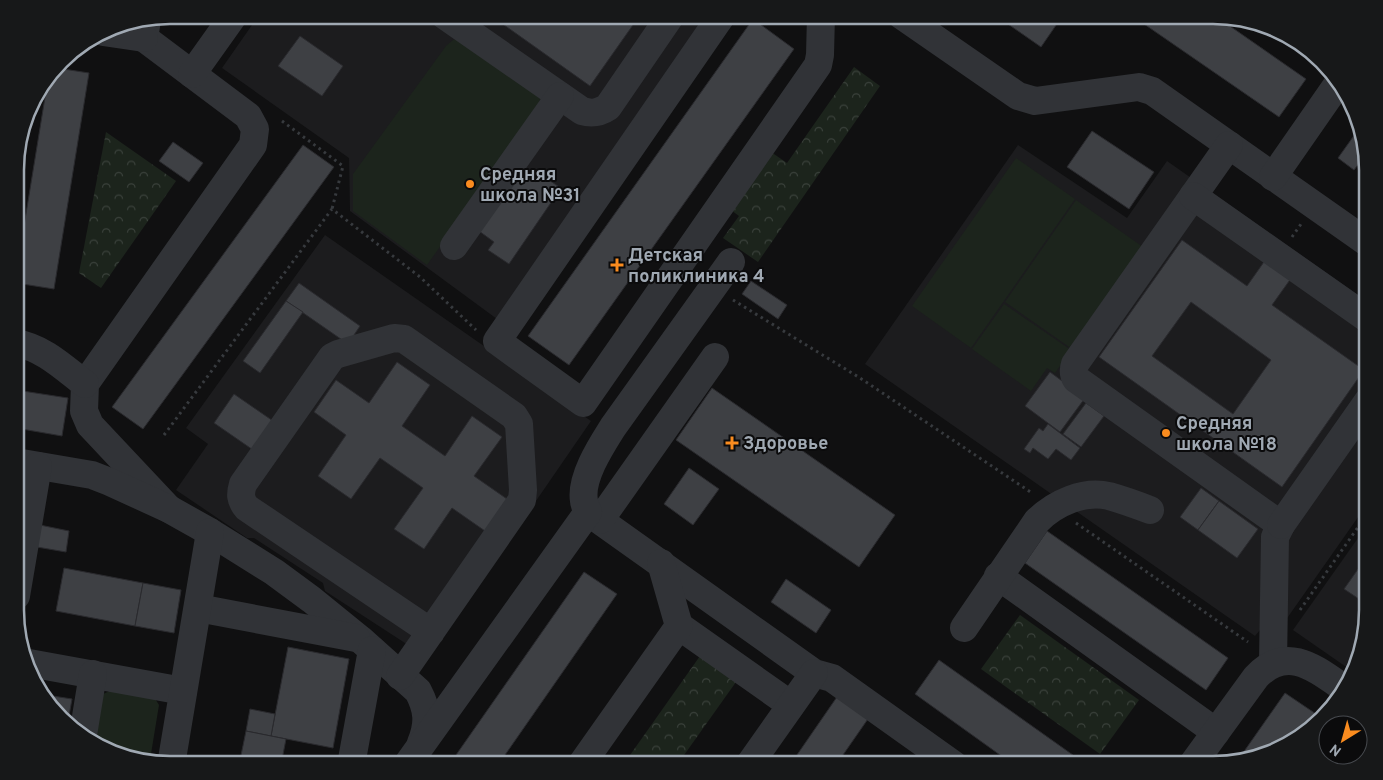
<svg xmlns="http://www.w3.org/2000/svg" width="1383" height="780" viewBox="0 0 1383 780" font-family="Overpass,sans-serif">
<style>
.built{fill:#1c1c1e}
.green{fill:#1c241c}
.park{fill:url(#park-crowns)}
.building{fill:#3e4044;stroke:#2a2a2e;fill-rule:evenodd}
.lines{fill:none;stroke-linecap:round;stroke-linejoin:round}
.path{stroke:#373a3e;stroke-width:3;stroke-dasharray:2.5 4;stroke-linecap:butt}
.minor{stroke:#313337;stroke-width:28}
.poi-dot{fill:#fa8c1f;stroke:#0b0b0c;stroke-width:2}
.labels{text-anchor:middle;stroke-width:4;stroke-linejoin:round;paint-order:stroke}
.poi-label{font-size:18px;font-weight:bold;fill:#a0a9b3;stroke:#0b0b0c;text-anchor:start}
.rim{fill:none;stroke:#a0a9b3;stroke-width:2.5}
</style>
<defs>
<pattern id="park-crowns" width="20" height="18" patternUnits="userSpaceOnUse" patternTransform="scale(1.25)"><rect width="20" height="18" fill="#1c241c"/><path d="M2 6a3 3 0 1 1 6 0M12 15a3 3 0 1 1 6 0" fill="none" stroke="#3a413b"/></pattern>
</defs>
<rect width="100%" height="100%" fill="#101011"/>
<g class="built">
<polygon points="259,15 710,15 497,319 350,211 349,158 222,68"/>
<polygon points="1018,145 1127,218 1167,161 1368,302 1368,503 1283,624 1265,624 1255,636 865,364"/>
<polygon points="325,235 591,421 428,658 325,591 323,583 254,538 247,538 176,490 208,444 186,428"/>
<polygon points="1368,524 1368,620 1352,671 1293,630"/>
</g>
<g class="green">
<polygon points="453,40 462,40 534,89 540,99 538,109 427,265 353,211 353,174 446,46"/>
<polygon points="1016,158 1075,199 971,348 912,306"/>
<polygon points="1076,200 1143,247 1072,349 1005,302"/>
<polygon points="1004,304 1071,350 1055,373 1047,368 1031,391 972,349"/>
<polygon points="112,690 154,697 159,705 150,760 95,745 103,694"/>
</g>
<g class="park">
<polygon points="854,67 880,86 758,262 723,238 739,216 731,210 771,152 787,163"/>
<polygon points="106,132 176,181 101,288 79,273"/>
<polygon points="1020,615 1139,700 1100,754 981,669"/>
<polygon points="700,656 736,682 677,765 623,765"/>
</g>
<g class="building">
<polygon points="490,15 640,15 590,86"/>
<polygon points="995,15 1063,15 1041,47"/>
<polygon points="1131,15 1214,15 1306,79 1279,117"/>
<polygon points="753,19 794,49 569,365 528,336"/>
<polygon points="300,36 343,66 322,96 278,66"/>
<polygon points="57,68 89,73 54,289 16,283 16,275 48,79"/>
<polygon points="1358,130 1366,154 1354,170 1338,158"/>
<polygon points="1092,131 1154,172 1129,209 1067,167"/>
<polygon points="173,142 203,163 189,182 159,161"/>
<polygon points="303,145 334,167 143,429 112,407"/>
<polygon points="521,171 536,182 541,175 561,188 509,264 488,250 494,242 479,231"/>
<path d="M1182,240L1247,286L1266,259L1292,277L1272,305L1364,370L1282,487L1099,357ZM1191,302L1271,360L1233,414L1152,356Z"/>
<polygon points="751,281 787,305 778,319 742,294"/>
<polygon points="299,283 360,326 348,344 286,301"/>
<polygon points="286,301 303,312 260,373 243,361"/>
<polygon points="397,362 430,385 402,426 445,456 472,416 502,437 474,476 507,499 485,531 452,508 424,549 394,529 423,488 380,458 351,499 318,476 346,435 314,412 336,380 369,403"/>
<polygon points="1050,372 1085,398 1060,432 1025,406"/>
<polygon points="712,388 895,515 859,567 676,440"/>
<polygon points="16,390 68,398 62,436 16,428"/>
<polygon points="234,394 276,423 256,452 214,423"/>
<polygon points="1086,403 1104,416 1081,447 1063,434"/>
<polygon points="1048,424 1080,448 1071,460 1056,449 1048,459 1033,448 1030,453 1024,449 1039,428 1043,431"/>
<polygon points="689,468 719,489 693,525 664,504"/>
<polygon points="16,488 20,489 16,513"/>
<polygon points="1201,488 1219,501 1198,530 1180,517"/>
<polygon points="1219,501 1258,529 1237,558 1198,530"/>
<polygon points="35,524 69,531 66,552 31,546"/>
<polygon points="1047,531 1228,658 1206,690 1025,563"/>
<polygon points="1368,555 1368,605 1344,589"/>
<polygon points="64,568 143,583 135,626 56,611"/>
<polygon points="584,572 617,594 498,765 449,765"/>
<polygon points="786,579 831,610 816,633 771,602"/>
<polygon points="143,583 181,590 174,633 135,626"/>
<polygon points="288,647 349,659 333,748 271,736"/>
<polygon points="939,660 1087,765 1014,765 915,694"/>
<polygon points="1285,693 1319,716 1291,744 1238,760"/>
<polygon points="40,694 72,699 68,721 41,696"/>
<polygon points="839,694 870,716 836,765 790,765"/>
<polygon points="250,709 275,714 271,736 246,731"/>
<polygon points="246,731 286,739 281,765 239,765"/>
</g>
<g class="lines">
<g class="path">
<polyline points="282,121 343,166 332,209"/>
<polyline points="1292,237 1301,224"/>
<polyline points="733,300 860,378 1032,493"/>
<polyline points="164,435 332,209 420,277 476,330"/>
<polyline points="1076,523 1248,642"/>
<polyline points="1300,610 1368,513"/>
</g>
<g class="minor">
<path d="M444,15L582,111C592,114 599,113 608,107L671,15"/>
<polyline points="722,15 497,341 583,403 818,65 820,55 821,15"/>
<polyline points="901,15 1018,96 1035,101 1139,87 1152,91 1368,243"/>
<polyline points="147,20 144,38 248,116 255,129 253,145 85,384 84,411 90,425 169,509"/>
<polyline points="103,32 144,38"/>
<polyline points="192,74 234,15"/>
<path d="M1229,145L1075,364C1073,370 1073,374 1076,379L1281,525L1275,537L1273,663"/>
<polyline points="1273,177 1339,82"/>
<polyline points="1193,196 1368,319"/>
<polyline points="454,246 560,96"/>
<path d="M16,343C44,348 64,368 85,384"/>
<path d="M16,462L92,475L110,482L169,509L210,532L274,572L312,600L360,639L418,691C428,710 429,723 421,743"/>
<polyline points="588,512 814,673 832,678 954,765"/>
<polyline points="600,520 715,357"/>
<polyline points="1281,525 1368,401"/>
<polyline points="998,576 1216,732"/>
<polyline points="16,596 38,466"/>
<polyline points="198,608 356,638"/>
<polyline points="679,626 791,705"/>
<path d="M964,628L1037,521C1055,503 1084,490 1109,496C1123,500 1137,505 1150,510"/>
<polyline points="29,663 183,691"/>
<path d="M400,676L522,500L523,490L519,424L514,416L404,339L394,338L338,354L332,357L243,484C240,494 240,500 247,508L431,632"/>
<polyline points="83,735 93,674"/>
<polyline points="171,765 210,532"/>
<polyline points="351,765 372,650"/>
<path d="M407,765L588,512C587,509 584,505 584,501C580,478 601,446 613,427L731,262"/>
<polyline points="581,765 679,626 661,563"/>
<polyline points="749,765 814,673"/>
<path d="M1192,765L1256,677C1287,644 1316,669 1345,689"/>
</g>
</g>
<g class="poi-dot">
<circle cx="470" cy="184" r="5"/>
<path d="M614.5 257.5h5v5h5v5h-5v5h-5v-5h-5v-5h5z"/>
<circle cx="1166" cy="433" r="5"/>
<path d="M729.5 435.5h5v5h5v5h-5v5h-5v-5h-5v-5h5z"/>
</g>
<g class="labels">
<g class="poi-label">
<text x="480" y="180">Средняя<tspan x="480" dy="21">школа №31</tspan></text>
<text x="628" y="261">Детская<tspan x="628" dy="21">поликлиника 4</tspan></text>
<text x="1176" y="429">Средняя<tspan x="1176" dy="21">школа №18</tspan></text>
<text x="743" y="449">Здоровье</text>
</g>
</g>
<path d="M0 0H1383V780H0ZM170 24H1213A146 146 0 0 1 1359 170V610A146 146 0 0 1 1213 756H170A146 146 0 0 1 24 610V170A146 146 0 0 1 170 24Z" fill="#171819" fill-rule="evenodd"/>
<path class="rim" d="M170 24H1213A146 146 0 0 1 1359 170V610A146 146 0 0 1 1213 756H170A146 146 0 0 1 24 610V170A146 146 0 0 1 170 24Z"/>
<g transform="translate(1343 740) rotate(217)"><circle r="24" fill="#0b0b0c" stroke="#474a4f"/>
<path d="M0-4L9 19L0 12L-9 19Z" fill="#fa8c1f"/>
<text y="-8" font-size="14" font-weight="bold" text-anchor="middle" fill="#a0a9b3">N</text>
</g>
</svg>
